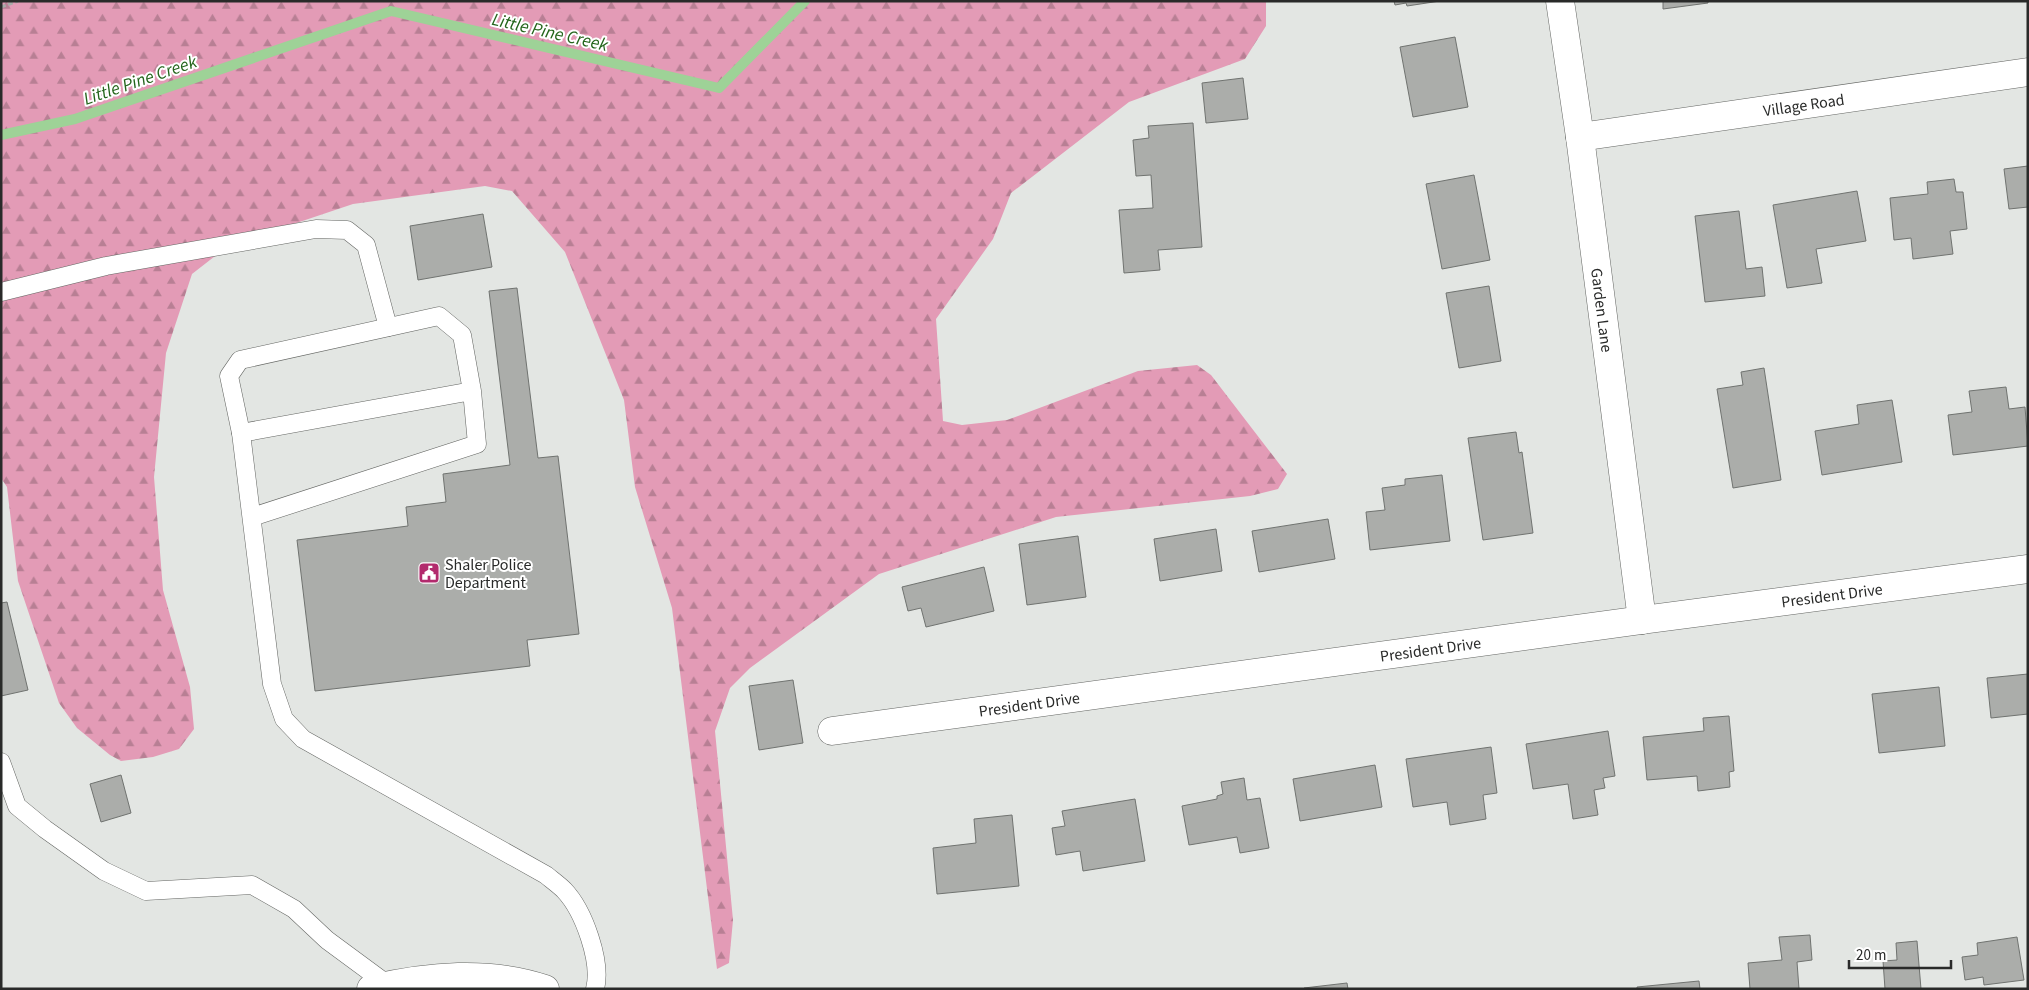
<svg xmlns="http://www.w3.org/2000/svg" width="2029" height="990" viewBox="0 0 2029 990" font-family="'Source Sans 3',sans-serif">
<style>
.forest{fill:url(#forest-firs)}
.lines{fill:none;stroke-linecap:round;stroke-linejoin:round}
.stream{stroke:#9ed297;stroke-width:10}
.building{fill:#abadaa;stroke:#707370}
.service-casing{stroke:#646663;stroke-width:19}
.minor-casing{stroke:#646663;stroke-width:29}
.tertiary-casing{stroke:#646663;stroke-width:29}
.path{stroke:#a8aaa8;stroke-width:3;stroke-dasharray:5 2.5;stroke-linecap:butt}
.service{stroke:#fff;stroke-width:18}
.minor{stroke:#fff;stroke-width:28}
.tertiary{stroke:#fff;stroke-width:28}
.labels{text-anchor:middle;stroke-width:4;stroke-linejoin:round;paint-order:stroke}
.street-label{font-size:16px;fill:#292a29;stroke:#fff}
.poi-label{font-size:16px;fill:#292a29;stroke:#fff;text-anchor:start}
.water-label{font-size:18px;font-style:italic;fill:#23651b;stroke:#fff}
</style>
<defs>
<pattern id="forest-firs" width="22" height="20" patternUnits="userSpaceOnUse" patternTransform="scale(1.25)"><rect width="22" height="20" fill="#e39bb6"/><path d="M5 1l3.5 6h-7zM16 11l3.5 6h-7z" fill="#b87f94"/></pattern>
</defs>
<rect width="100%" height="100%" fill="#e3e6e3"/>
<polygon class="forest" points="1,1 1266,1 1266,26 1245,59 1129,102 1011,193 993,239 936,319 943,421 962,425 1007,420 1138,371 1197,365 1211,375 1287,474 1278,489 1250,496 1056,517 879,574 750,668 730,688 715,731 733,920 729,963 717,969 672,608 635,487 624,400 565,252 512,191 485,186 353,204 228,246 192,274 166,353 154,477 163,590 190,687 194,729 179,749 153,757 121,761 110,755 77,728 59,703 18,581 7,487 1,478"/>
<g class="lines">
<polyline class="stream" points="1,135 75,119 391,11 719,88 805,1"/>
</g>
<g class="building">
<polygon points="1394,1 1440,1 1407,6 1406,3 1395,5"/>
<polygon points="1663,1 1708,1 1708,3 1663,9"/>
<polygon points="1455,37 1468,107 1413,117 1400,47"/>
<polygon points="1243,78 1248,119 1206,123 1202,83"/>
<polygon points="1193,123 1202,247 1158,250 1160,270 1124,273 1119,210 1153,208 1151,175 1136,176 1133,140 1149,138 1148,126"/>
<polygon points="2028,166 2028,207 2009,209 2004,169"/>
<polygon points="1474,175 1490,260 1442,269 1426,184"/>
<polygon points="1954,179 1956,192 1963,192 1967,229 1950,231 1953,254 1913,259 1911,238 1894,240 1890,198 1928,194 1927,182"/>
<polygon points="1857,191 1866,241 1816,249 1822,283 1787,288 1773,205"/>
<polygon points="1739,211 1746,269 1762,267 1765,296 1705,302 1695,216"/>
<polygon points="483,214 492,267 418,280 410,226"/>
<polygon points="1489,286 1501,361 1459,368 1446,293"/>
<polygon points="517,288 538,458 558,456 579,634 527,640 530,666 315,691 297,540 408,526 406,507 446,502 443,474 510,465 489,291"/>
<polygon points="1764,368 1781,480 1733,488 1717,389 1743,385 1741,372"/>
<polygon points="2006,387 2009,409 2025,407 2028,446 1953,455 1948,415 1972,412 1969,391"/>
<polygon points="1892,400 1902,462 1822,475 1815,431 1859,424 1857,405"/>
<polygon points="1516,432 1519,453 1522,452 1533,533 1483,540 1468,438"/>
<polygon points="1442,475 1450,541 1370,550 1366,512 1385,510 1382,488 1405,485 1405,479"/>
<polygon points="1328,519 1335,559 1259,572 1252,531"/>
<polygon points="1216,529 1222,571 1160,581 1154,539"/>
<polygon points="1078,536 1086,597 1027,605 1019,544"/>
<polygon points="984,567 994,611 926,627 921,608 908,611 902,587"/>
<polygon points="7,602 28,690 1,696 1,603"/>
<polygon points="2028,674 2028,714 1991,718 1987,678"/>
<polygon points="793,680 803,743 759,750 749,686"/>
<polygon points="1939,687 1945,746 1879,753 1872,694"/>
<polygon points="1729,716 1734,771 1729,772 1730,787 1698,791 1697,776 1647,780 1643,737 1704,731 1703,718"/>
<polygon points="1608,731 1615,776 1603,778 1605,788 1594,790 1598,815 1573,819 1568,784 1533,789 1526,744"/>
<polygon points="1491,747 1497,793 1483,795 1486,819 1450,825 1447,802 1413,807 1406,759"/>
<polygon points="1375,765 1382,807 1300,821 1293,779"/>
<polygon points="121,775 131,813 101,822 90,784"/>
<polygon points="1244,778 1247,800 1260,798 1269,848 1240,853 1237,837 1189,845 1182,806 1217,799 1217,796 1223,794 1221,782"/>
<polygon points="1135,799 1145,861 1083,871 1080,851 1056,855 1052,828 1065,826 1062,811"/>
<polygon points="1012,815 1019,886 937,894 933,848 976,843 974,819"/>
<polygon points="1810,935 1812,960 1797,962 1799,989 1750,989 1748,963 1782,960 1779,937"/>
<polygon points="2017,937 2024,980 1984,985 1983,977 1965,980 1962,957 1978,955 1977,943"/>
<polygon points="1917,941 1921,989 1885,989 1883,961 1897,960 1896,943"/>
<polygon points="1699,981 1700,989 1637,989 1637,987"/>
<polygon points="1347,983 1348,989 1304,989 1304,988"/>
</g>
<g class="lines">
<g class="service-casing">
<g id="service">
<polyline points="1,292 106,266 316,229 347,230 366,245 388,327"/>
<path d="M241,433L272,684L284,719L303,739L546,875C552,880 559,885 564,890C584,911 602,962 595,989"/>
<polyline points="252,517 477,444 472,391 241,433 229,376 240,360 439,316 462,335 472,391"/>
<polyline points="1,762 17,806 45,829 104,871 146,891 252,885 294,909 327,940 388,985"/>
</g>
</g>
<g class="minor-casing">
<g id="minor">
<path id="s1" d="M1560,1L1580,137L1642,620"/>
<path id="s2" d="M1580,137L2028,72"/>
<path id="s3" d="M832,731L1642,620L2028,569"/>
</g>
</g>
<g class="tertiary-casing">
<path id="tertiary" d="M371,989C428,976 488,970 545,989"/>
</g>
<polyline class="path" points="1,7 18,1"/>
<use href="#service" class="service"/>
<use href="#minor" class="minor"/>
<use href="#tertiary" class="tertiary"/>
</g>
<defs>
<g id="civic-square" transform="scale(1.125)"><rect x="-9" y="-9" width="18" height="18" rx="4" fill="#b22a6d" stroke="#fff"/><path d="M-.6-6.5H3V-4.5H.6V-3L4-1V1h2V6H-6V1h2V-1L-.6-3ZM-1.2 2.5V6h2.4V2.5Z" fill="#fff"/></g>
</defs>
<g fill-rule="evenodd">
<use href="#civic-square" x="429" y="573"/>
</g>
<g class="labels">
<g class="street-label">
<text dy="6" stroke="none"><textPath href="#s2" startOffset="226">Village Road</textPath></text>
<text dy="6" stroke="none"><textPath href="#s1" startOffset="312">Garden Lane</textPath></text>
<text dy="6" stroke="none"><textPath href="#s3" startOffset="1009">President Drive</textPath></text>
<text dy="6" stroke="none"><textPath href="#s3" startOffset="604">President Drive</textPath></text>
<text dy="6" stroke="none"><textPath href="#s3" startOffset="199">President Drive</textPath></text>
</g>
<g class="poi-label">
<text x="445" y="570">Shaler Police<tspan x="445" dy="18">Department</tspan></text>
</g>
<g class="water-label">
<text transform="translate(550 32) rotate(13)" y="6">Little Pine Creek</text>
<text transform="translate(140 80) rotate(-19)" y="6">Little Pine Creek</text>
</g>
</g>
<rect width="2029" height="990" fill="none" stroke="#292a29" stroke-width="5"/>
<path d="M1849 960v8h102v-8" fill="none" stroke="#292a29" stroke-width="2.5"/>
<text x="1856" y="960" font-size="15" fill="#292a29" stroke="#ffffff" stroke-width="4" paint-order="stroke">20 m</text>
</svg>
